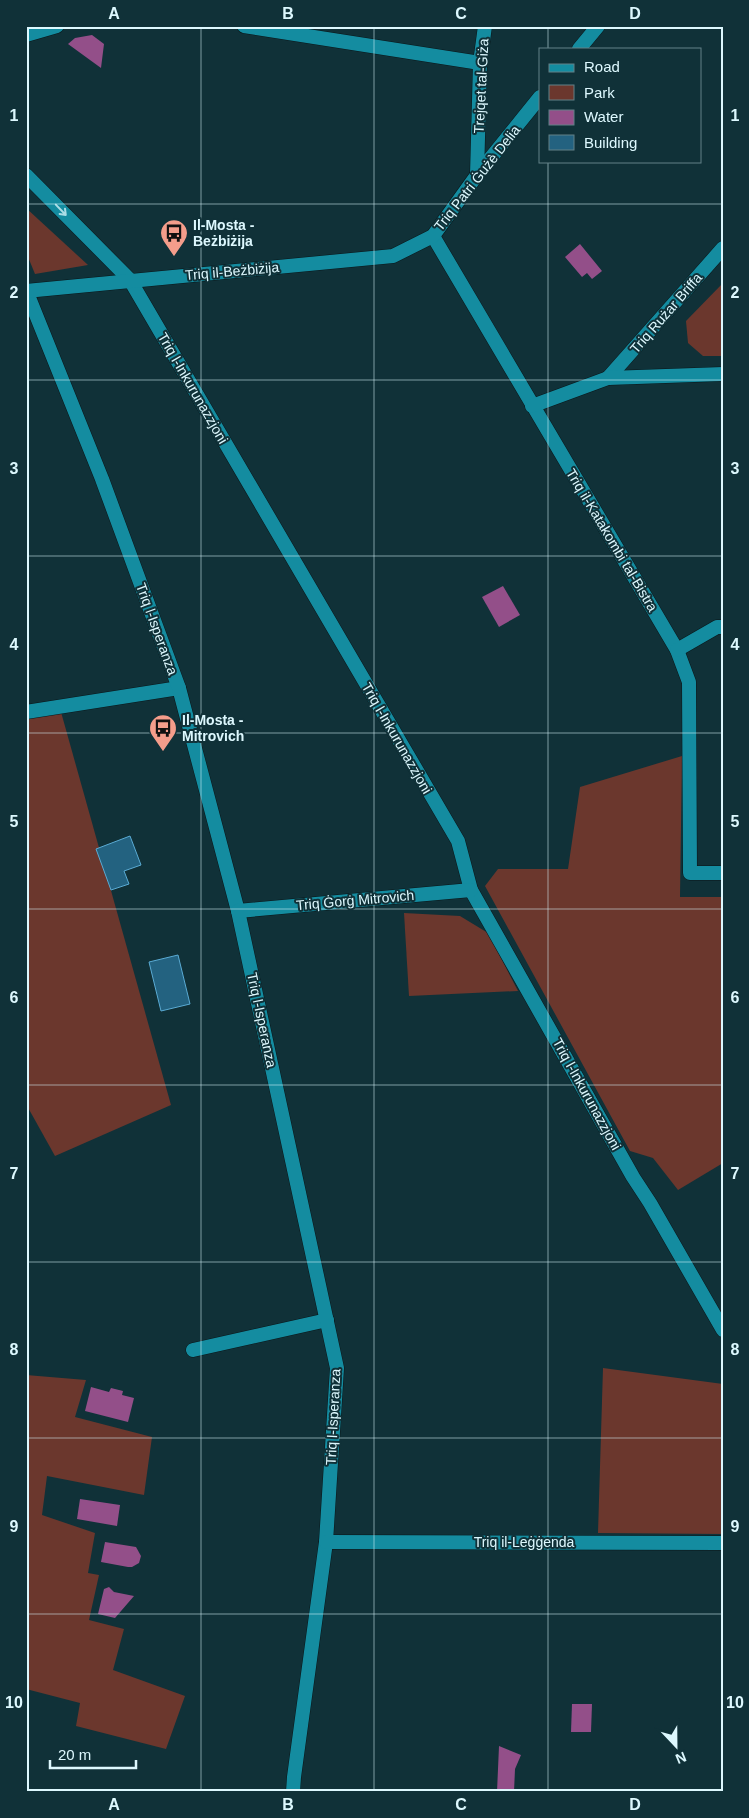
<svg xmlns="http://www.w3.org/2000/svg" width="749" height="1818" viewBox="0 0 749 1818" font-family="Helvetica,sans-serif">
<style>
.green{fill:#6b372d}
.water{fill:#934f89}
.building{fill:#236280;stroke:#5aabd4}
.lines{fill:none;stroke-linecap:round;stroke-linejoin:round}
.service-casing{stroke:#09171a;stroke-width:15}
.minor-casing{stroke:#09171a;stroke-width:15}
.service{stroke:#148ca0;stroke-width:14}
.minor{stroke:#148ca0;stroke-width:14}
.oneway{stroke:#abdde6}
.grid{fill:none;stroke:#ddf8fe;stroke-width:1;stroke-opacity:0.55}
.labels{text-anchor:middle;stroke-width:4;stroke-linejoin:round;paint-order:stroke}
.street-label{font-size:14px;fill:#ddf8fe;stroke:#103138}
.poi-label{font-size:14px;font-weight:bold;fill:#ddf8fe;stroke:#103138;text-anchor:start}
.neatline{fill:none;stroke:#ddf8fe;stroke-width:2}
.grid-label{font-size:16px;text-anchor:middle;font-weight:bold;fill:#ddf8fe}
</style>
<rect width="100%" height="100%" fill="#103138"/>
<g class="green">
<polygon points="26,208 88,265 35,274 26,252"/>
<polygon points="723,283 723,356 703,356 688,343 686,321"/>
<polygon points="61,712 171,1105 55,1156 26,1104 26,718"/>
<polygon points="682,756 680,897 723,897 723,1163 678,1190 653,1158 630,1151 485,886 498,869 568,869 580,787"/>
<polygon points="404,913 460,916 488,933 518,991 409,996"/>
<polygon points="603,1368 723,1384 723,1534 598,1533"/>
<polygon points="26,1375 86,1380 75,1417 152,1437 144,1495 47,1476 42,1515 95,1533 88,1573 99,1575 89,1620 124,1629 113,1670 185,1696 166,1749 76,1726 80,1703 26,1689"/>
</g>
<g class="water">
<polygon points="92,35 104,44 101,68 68,44 75,38"/>
<polygon points="580,244 602,271 592,279 587,273 582,277 565,257"/>
<polygon points="503,586 520,615 499,627 482,597"/>
<polygon points="91,1387 109,1392 111,1388 123,1391 122,1395 134,1398 128,1422 85,1411"/>
<polygon points="80,1499 120,1505 117,1526 77,1519"/>
<polygon points="105,1542 136,1547 141,1556 139,1563 132,1567 128,1567 101,1562"/>
<polygon points="109,1587 114,1592 134,1596 115,1618 98,1614 104,1589"/>
<polygon points="572,1704 592,1704 591,1732 571,1732"/>
<polygon points="499,1746 521,1755 515,1769 514,1792 497,1792"/>
</g>
<g class="building">
<polygon points="130,836 141,865 124,871 129,884 111,890 96,849"/>
<polygon points="178,955 190,1004 161,1011 149,962"/>
</g>
<g class="lines">
<g class="service-casing">
<g id="service">
<polyline points="26,712 179,688"/>
<polyline points="193,1350 327,1320"/>
</g>
</g>
<g class="minor-casing">
<g id="minor">
<polyline points="244,26 480,63"/>
<polyline points="26,35 57,26"/>
<polyline points="579,49 598,26"/>
<polyline points="26,175 130,280 458,841 471,890 633,1177 650,1203 723,1330"/>
<polyline points="477,175 480,63 485,26"/>
<polyline points="433,236 677,650 689,682 690,873 723,873"/>
<polyline points="26,290 102,479 179,688 238,911 337,1368 326,1542 294,1777 293,1792"/>
<polyline points="26,291 393,256 433,236 477,175 540,97"/>
<polyline points="608,378 723,248"/>
<polyline points="532,406 608,378 723,374"/>
<polyline points="677,650 717,627 723,627"/>
<polyline points="238,911 471,890"/>
<polyline points="326,1542 723,1543"/>
</g>
</g>
<use href="#service" class="service"/>
<use href="#minor" class="minor"/>
</g>
<defs><path id="oneway-shaft" d="M-6 0H5M1.5-3L5.5 0L1.5 3" fill="none" stroke-width="1.6" stroke-linecap="round" stroke-linejoin="round" transform="scale(1.25)"/></defs>
<use class="oneway" href="#oneway-shaft" transform="translate(61 210) rotate(46)"/>
<path class="grid" d="M201,26V1792M374,26V1792M548,26V49M548,161V1792M26,204H723M26,380H723M26,556H723M26,733H723M26,909H723M26,1085H723M26,1262H723M26,1438H723M26,1614H723"/>
<defs>
<g id="bus-pin" transform="scale(1.4375)"><path d="M0 17L-7.5 6A9.5 9.5 0 1 1 7.5 6Z" fill="#f49d8b" stroke="#103138"/><path d="M-5-6H5V4H4V6H2V4H-2V6H-4V4H-5ZM-3.5-4V0h7V-4ZM-3.5 1.2v1.5H-2V1.2ZM2 1.2v1.5H3.5V1.2Z" fill="#111"/></g>
</defs>
<g fill-rule="evenodd">
<use href="#bus-pin" x="174" y="233"/>
<use href="#bus-pin" x="163" y="728"/>
</g>
<g class="labels">
<g class="street-label">
<text transform="translate(481 86) rotate(-87)" y="5">Trejqet tal-Giża</text>
<text transform="translate(477 178) rotate(-52)" y="5">Triq Patri Ġużè Delia</text>
<text transform="translate(232 271) rotate(-5)" y="5">Triq il-Beżbiżija</text>
<text transform="translate(666 313) rotate(-49)" y="5">Triq Rużar Briffa</text>
<text transform="translate(193 388) rotate(60)" y="5">Triq l-Inkurunazzjoni</text>
<text transform="translate(612 540) rotate(59)" y="5">Triq il-Katakombi tal-Bistra</text>
<text transform="translate(157 629) rotate(70)" y="5">Triq l-Isperanza</text>
<text transform="translate(397 738) rotate(60)" y="5">Triq l-Inkurunazzjoni</text>
<text transform="translate(355 900) rotate(-5)" y="5">Triq Ġorġ Mitrovich</text>
<text transform="translate(262 1020) rotate(78)" y="5">Triq l-Isperanza</text>
<text transform="translate(587 1094) rotate(61)" y="5">Triq l-Inkurunazzjoni</text>
<text transform="translate(333 1417) rotate(-87)" y="5">Triq l-Isperanza</text>
<text x="524" y="1547">Triq il-Leġġenda</text>
</g>
<g class="poi-label">
<text x="193" y="230">Il-Mosta -<tspan x="193" dy="16">Beżbiżija</tspan></text>
<text x="182" y="725">Il-Mosta -<tspan x="182" dy="16">Mitrovich</tspan></text>
</g>
</g>
<rect width="749" height="1818" fill="none" stroke="#103138" stroke-width="55"/>
<rect x="539" y="48" width="162" height="115" fill="#103138" stroke="#628187"/>
<rect x="549" y="64" width="25" height="8" fill="#148ca0" stroke="#628187"/>
<text x="584" y="72" font-size="15" fill="#ddf8fe">Road</text>
<rect x="549" y="85" width="25" height="15" fill="#6b372d" stroke="#628187"/>
<text x="584" y="98" font-size="15" fill="#ddf8fe">Park</text>
<rect x="549" y="110" width="25" height="15" fill="#934f89" stroke="#628187"/>
<text x="584" y="122" font-size="15" fill="#ddf8fe">Water</text>
<rect x="549" y="135" width="25" height="15" fill="#236280" stroke="#628187"/>
<text x="584" y="148" font-size="15" fill="#ddf8fe">Building</text>
<g transform="translate(676 1746) rotate(158)" stroke="#103138" stroke-width="4" paint-order="stroke">
<path d="M0-4L9 19L0 12L-9 19Z" fill="#ddf8fe"/>
<text y="-8" font-size="14" font-weight="bold" text-anchor="middle" fill="#ddf8fe">N</text>
</g>
<path d="M50 1760v8h86v-8" fill="none" stroke="#ddf8fe" stroke-width="2.5"/>
<text x="58" y="1760" font-size="15" fill="#ddf8fe" stroke="#103138" stroke-width="4" paint-order="stroke">20 m</text>
<rect x="28" y="28" width="694" height="1762" class="neatline"/>
<g class="grid-label">
<text x="114" y="19">A</text>
<text x="288" y="19">B</text>
<text x="461" y="19">C</text>
<text x="635" y="19">D</text>
<text x="14" y="121">1</text>
<text x="735" y="121">1</text>
<text x="14" y="298">2</text>
<text x="735" y="298">2</text>
<text x="14" y="474">3</text>
<text x="735" y="474">3</text>
<text x="14" y="650">4</text>
<text x="735" y="650">4</text>
<text x="14" y="827">5</text>
<text x="735" y="827">5</text>
<text x="14" y="1003">6</text>
<text x="735" y="1003">6</text>
<text x="14" y="1179">7</text>
<text x="735" y="1179">7</text>
<text x="14" y="1355">8</text>
<text x="735" y="1355">8</text>
<text x="14" y="1532">9</text>
<text x="735" y="1532">9</text>
<text x="14" y="1708">10</text>
<text x="735" y="1708">10</text>
<text x="114" y="1810">A</text>
<text x="288" y="1810">B</text>
<text x="461" y="1810">C</text>
<text x="635" y="1810">D</text>
</g>
</svg>
